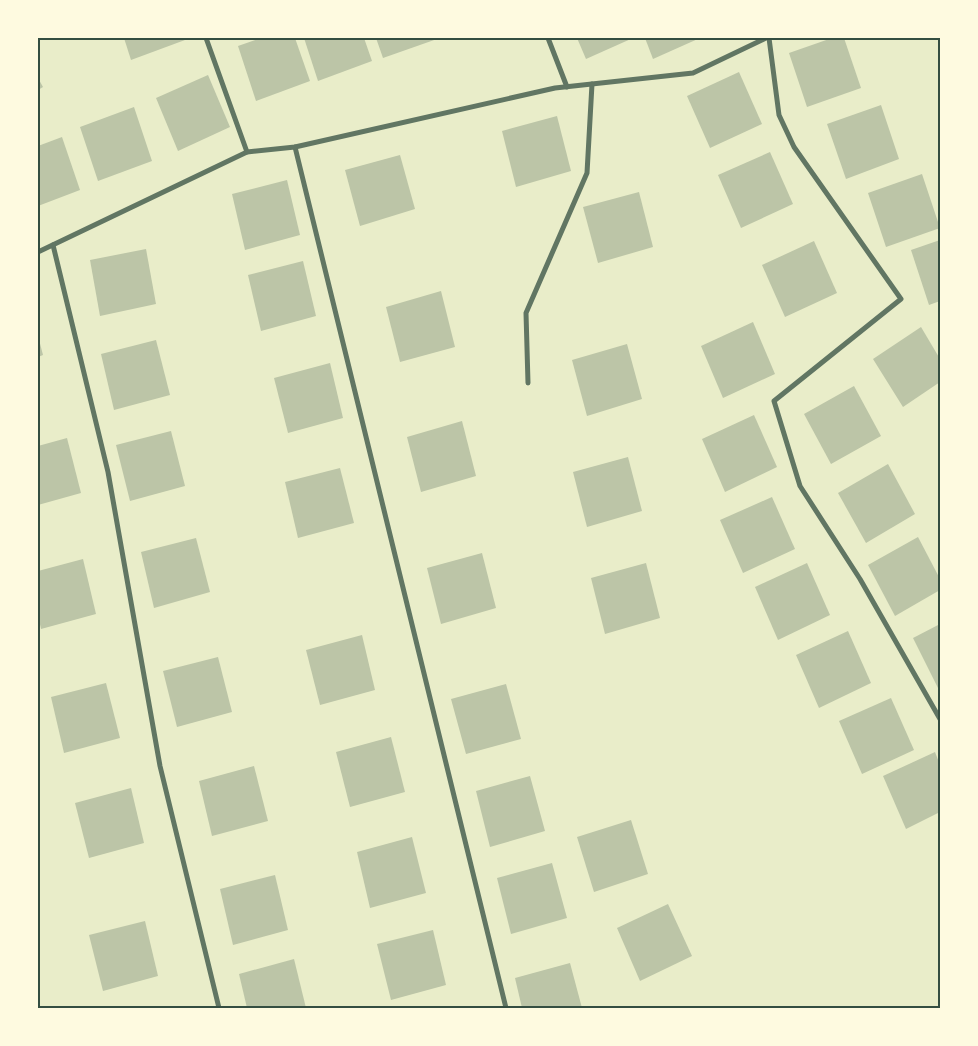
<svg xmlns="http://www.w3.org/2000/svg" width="978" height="1046" viewBox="0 0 978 1046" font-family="Raleway,sans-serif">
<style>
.building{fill:#bcc5a7}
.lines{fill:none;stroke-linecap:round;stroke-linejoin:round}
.minor{stroke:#617663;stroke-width:5}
.neatline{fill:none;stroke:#344e41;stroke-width:2}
</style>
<rect width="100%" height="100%" fill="#e9edc9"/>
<g class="building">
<polygon points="124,38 184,38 185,40 131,60"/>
<polygon points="261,38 295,38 310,81 256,101 238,46"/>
<polygon points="304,38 364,38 372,61 318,81"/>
<polygon points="376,38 437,38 437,39 383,58"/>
<polygon points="577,38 633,38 586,59"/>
<polygon points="645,38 700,38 653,59"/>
<polygon points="832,38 844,38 861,88 807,107 789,53"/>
<polygon points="739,72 762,124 710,148 687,96"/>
<polygon points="208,75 230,127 178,151 156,98"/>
<polygon points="38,78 43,87 38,90"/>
<polygon points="881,105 899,159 846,179 827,124"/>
<polygon points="134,107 152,161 98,181 80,127"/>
<polygon points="557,116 571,171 516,187 502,131"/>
<polygon points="62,137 80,190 38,206 38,146"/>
<polygon points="770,152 793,204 741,228 718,175"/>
<polygon points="400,155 415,209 360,226 345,170"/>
<polygon points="922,174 940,228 886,247 868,193"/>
<polygon points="287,180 300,235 245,250 232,194"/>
<polygon points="639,192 653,247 598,263 583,207"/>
<polygon points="940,240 940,301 929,305 911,250"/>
<polygon points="814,241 837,293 785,317 762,265"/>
<polygon points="146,249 156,304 100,316 90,260"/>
<polygon points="303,261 316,316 261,331 248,275"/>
<polygon points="441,291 455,347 400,362 386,307"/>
<polygon points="753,322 775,374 723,398 701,346"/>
<polygon points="921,327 940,359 940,382 903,407 873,359"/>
<polygon points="38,336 43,355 38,357"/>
<polygon points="156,340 170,395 114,410 101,354"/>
<polygon points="627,344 642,399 587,416 572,360"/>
<polygon points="330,363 343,418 288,433 274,378"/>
<polygon points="854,386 881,436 831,464 804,414"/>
<polygon points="754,415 777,467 725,492 702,439"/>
<polygon points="462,421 476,476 421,492 407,437"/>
<polygon points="171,431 185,486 130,501 116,445"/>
<polygon points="67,438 81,493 38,505 38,446"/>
<polygon points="628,457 642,511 587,527 573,472"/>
<polygon points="888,464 915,514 866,543 838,493"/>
<polygon points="340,468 354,523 298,538 285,482"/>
<polygon points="772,497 795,549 743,573 720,520"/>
<polygon points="918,537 940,579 940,590 895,616 868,565"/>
<polygon points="196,538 210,592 154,608 141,552"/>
<polygon points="482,553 496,608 441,624 427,568"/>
<polygon points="83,559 96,614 41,629 38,615 38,571"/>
<polygon points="646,563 660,618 605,634 591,578"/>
<polygon points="807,563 830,615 778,640 755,587"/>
<polygon points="940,624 940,689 939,690 913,638"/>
<polygon points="848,631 871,683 819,708 796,655"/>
<polygon points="362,635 375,690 320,705 306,650"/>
<polygon points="218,657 232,712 177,727 163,671"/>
<polygon points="106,683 120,738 64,753 51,697"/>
<polygon points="506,684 521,739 466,754 451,699"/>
<polygon points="891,698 914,750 862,774 839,721"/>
<polygon points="391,737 405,792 350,807 336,752"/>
<polygon points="935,752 940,765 940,812 906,829 883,776"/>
<polygon points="254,766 268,821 212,836 199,781"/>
<polygon points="530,776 545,831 490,847 476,791"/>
<polygon points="131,788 144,843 89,858 75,803"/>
<polygon points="631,820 648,874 594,892 577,837"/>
<polygon points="412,837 426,893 370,908 357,852"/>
<polygon points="552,863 567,918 511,934 497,878"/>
<polygon points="275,875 288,930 233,945 220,889"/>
<polygon points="668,904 692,956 640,981 617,928"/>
<polygon points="145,921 158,976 103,991 89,935"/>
<polygon points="433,930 446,985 391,1000 377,944"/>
<polygon points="294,959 306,1008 247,1008 239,974"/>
<polygon points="570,963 582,1008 522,1008 515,978"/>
</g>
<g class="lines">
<g class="minor">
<polyline points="206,38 247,152"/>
<polyline points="548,38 567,87"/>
<polyline points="769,38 779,115 794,147 901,299 774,401 800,486 860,579 940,719"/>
<polyline points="295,147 506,1008"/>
<polyline points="53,245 108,472 160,766 219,1008"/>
<polyline points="38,252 247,152 295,147 555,88 693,73 766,38"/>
<polyline points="528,383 526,313 587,173 592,84"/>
</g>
</g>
<rect width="978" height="1046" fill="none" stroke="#fefae0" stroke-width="78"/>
<rect x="39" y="39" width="900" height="968" class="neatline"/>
</svg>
